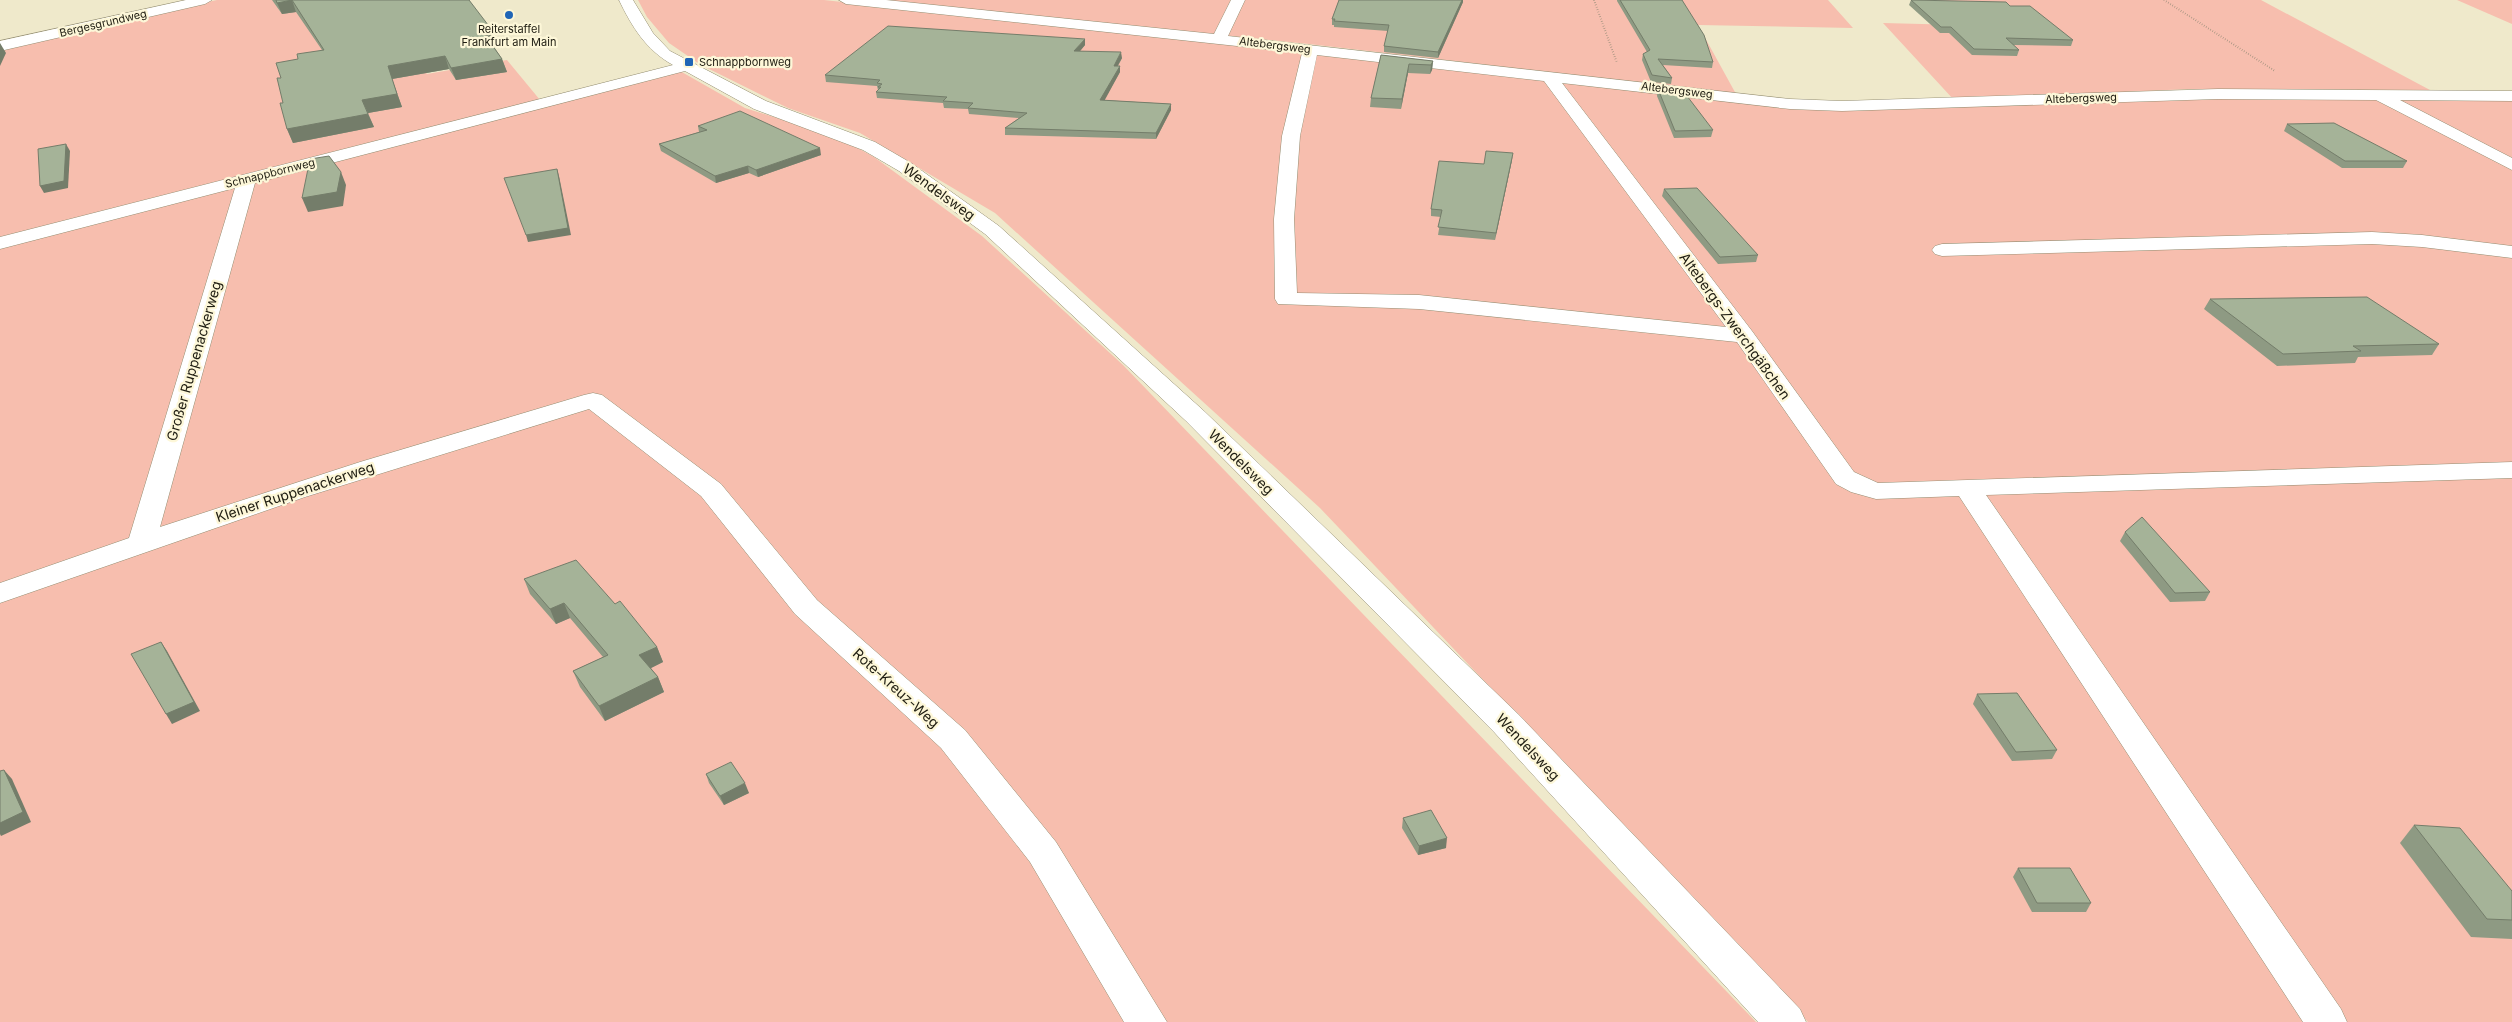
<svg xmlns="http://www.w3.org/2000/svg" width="2512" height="1022" viewBox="0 0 2512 1022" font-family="Inter,sans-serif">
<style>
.green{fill:#f7beae}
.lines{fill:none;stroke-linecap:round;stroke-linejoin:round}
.minor-casing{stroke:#948e72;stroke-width:1}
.path{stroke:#898570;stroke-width:2;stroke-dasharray:0.5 2;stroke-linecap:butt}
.minor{fill:#fff;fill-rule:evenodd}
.wall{fill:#8e9a83}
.shaded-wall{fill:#747d6a}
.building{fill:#a5b398;stroke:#747d6a}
.poi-dot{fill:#2065b6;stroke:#fdf7d8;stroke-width:2}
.labels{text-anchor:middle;stroke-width:4.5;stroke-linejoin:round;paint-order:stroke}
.far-street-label{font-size:11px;fill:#1e1c11;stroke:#fdf7d8}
.far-poi-label{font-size:11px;fill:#1e1c11;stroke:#fdf7d8}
.street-label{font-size:14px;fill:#1e1c11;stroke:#fdf7d8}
</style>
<rect width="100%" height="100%" fill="#efe9cb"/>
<g class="green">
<polygon points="217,0 382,0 427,74 507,60 545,106 680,71 745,108 838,137 874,157 982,236 1123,365 1756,1022 0,1022 0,47"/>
<polygon points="638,0 824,0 1793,106 2203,98 2512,99 2512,1022 1808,1022 1320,508 995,213 860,133 788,108 701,65 669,43 647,17"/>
<polygon points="880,0 1828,0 1853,28 1698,25 1736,94 1309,44"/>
<polygon points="1937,0 2261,0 2430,90 2189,89 1954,100 1883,23 1961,25"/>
<polygon points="2458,0 2512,0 2512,24 2457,0"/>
</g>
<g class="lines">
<g class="minor-casing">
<g id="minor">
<polygon points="186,0 212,0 205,4 0,51 0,41"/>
<path d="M619,0H633L653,33L670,51L766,101L875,142L911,163L999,226L1204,411L1518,714L1800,1009L1806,1022H1758L1494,732L1186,421L985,234L899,171L863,150L754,109L685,71L255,183L160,527L360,462L584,395L593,393L602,395L721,484L817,600L965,730L1056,842L1167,1022H1124L1030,862L941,748L795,614L701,496L589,409L305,497L0,603V583L129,538L235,188L0,249V237L673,65C646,50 632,27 619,0Z"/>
<path d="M839,0H886L1214,34L1231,0H1245L1228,36L1790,99L1842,101L2218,89L2512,91V101L2400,100L2512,158V170L2376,100L2218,99L1842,111L1790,109L1562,83L1752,331L1854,472L1878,483L2512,462V478L1986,495L2341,1009L2347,1022H2303L1959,496L1876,499L1851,492L1836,484L1737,342L1419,309L1278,304L1275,299L1274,219L1282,136L1302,53L846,4ZM1317,55L1544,81L1726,327L1419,295L1297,293L1294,219L1300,136Z"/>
<polygon points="2372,232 2422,235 2512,246 2512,258 2422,247 2372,244 1942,256 1935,254 1932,250 1935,246 1942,244"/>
</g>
</g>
<g class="path">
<polyline points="1594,0 1617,63"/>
<polyline points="2164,0 2275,71"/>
</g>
<use href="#minor" class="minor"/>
</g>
<g class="wall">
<polygon points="272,0 469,0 499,46 494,47 502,59 507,72 456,80 449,69 392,79 402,107 368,113 374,127 293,143 287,129 281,78 322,50 296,12 282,14"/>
<polygon points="1339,0 1463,0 1463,2 1438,58 1384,52 1384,46 1388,31 1334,27 1334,25 1332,25 1332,19"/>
<polygon points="1617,0 1682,0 1713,62 1712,68 1663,65 1672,78 1671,84 1651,82 1642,60 1643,54 1647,52 1617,1"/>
<polygon points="1911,0 2010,6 2073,40 2071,46 2013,45 2019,50 2017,56 1972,55 1949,33 1940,33 1909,5"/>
<polygon points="1085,45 1080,51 1122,58 1118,66 1120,72 1104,100 1171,104 1171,110 1156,139 1005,135 1005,128 1019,118 969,114 968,109 944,108 943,103 877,98 876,92 878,90 877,86 826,82 825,75"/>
<polygon points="1381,55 1433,61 1432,70 1430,74 1408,73 1401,109 1370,107 1371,98"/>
<polygon points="1658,89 1713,130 1711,137 1674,138 1657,96"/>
<polygon points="2287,124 2407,161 2403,168 2342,168 2284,131"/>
<polygon points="698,126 821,155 758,177 749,173 716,183 661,151 659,144 699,132"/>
<polygon points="1512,160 1495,240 1438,235 1441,217 1431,216 1431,209 1484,164"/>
<polygon points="1664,189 1758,255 1756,262 1718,264 1662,196"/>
<polygon points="2210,299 2439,344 2432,355 2358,357 2355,363 2277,366 2204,309"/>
<polygon points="2125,532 2210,592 2205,601 2170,602 2120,541"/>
<polygon points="524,579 615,604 657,647 663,662 651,668 658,677 664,692 605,721 580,687 573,671 603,657 570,618 556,624 530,594"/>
<polygon points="1977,694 2057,750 2052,759 2012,761 1973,704"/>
<polygon points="706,774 749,793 724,805 709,783"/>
<polygon points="1403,818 1446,848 1418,855 1402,828"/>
<polygon points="2414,825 2512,891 2512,939 2471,937 2400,843"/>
<polygon points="2018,868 2091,903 2086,912 2032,912 2013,877"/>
</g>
<g class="shaded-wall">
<polygon points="292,0 296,12 282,14 277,3"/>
<polygon points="1462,0 1463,0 1463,2 1438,58 1438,52"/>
<polygon points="495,34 499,46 489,47 485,35"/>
<polygon points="1085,39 1085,45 1075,57 1074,51"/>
<polygon points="0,43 6,53 0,66"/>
<polygon points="1121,52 1122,58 1114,72 1114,66"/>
<polygon points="445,56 449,69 392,79 402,107 368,113 362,100 388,66"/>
<polygon points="502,59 507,72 456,80 451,68"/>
<polygon points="1433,61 1432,70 1430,74 1431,65"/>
<polygon points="1409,64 1408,73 1401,109 1402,99"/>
<polygon points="1120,66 1120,72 1101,107 1100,100"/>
<polygon points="1171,104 1171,110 1156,139 1156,133"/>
<polygon points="368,114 374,127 293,143 287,129"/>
<polygon points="66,144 70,151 68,188 44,193 40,186"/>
<polygon points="820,148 821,155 758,177 756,170"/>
<polygon points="1513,153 1512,160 1495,240 1496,233"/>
<polygon points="748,166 749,173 716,183 715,176"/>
<polygon points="557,169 559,176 571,235 528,242 526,235"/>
<polygon points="341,172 346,185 343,206 308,212 302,198"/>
<polygon points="564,603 570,618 556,624 550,609"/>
<polygon points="161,642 167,651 200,711 172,724 166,714"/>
<polygon points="657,647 663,662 645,671 639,655"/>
<polygon points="658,677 664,692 605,721 599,706"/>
<polygon points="4,770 12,779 31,822 1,836 0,834 0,823"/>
<polygon points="745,783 749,793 724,805 720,796"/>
<polygon points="1447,838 1446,848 1418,855 1419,846"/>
</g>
<g class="building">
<polygon points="276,0 469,0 495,34 485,35 502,59 451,68 445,56 388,66 397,94 362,100 368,114 287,129 280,103 283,103 277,78 281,78 276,63 298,59 297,54 324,50 292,0 277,3"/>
<polygon points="1339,0 1462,0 1438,52 1384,46 1389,25 1334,21 1335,19 1332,19"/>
<polygon points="1620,0 1682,0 1704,35 1713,62 1658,59 1672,78 1652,75 1643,54 1650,50"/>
<polygon points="1911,0 2006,2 2010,6 2030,6 2073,40 2006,38 2019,50 1974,49 1951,27 1941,27"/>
<polygon points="888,26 1085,39 1074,51 1121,52 1114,66 1120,66 1100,100 1171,104 1156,133 1005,128 1027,113 968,108 973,103 943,101 947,97 876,92 881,87 878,87 882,84 877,83 880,80 825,75"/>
<polygon points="1381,55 1433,61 1431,65 1409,64 1402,99 1371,98"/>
<polygon points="1658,89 1684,92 1713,130 1675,131"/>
<polygon points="740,111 820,148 756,170 748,166 715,176 659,144 707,130 698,126"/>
<polygon points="2334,123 2407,161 2345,161 2287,124"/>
<polygon points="66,144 64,181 40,186 38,149"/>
<polygon points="1486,151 1513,153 1496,233 1438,227 1442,210 1431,209 1439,161 1484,164"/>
<polygon points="329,156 341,172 337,192 302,198 310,159"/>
<polygon points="557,169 568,228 526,235 504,178"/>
<polygon points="1697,188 1758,255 1720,257 1664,189"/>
<polygon points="2367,297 2439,344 2353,346 2361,351 2283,354 2210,299"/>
<polygon points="2142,517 2210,592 2175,593 2125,532"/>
<polygon points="576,560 615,604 620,601 657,647 639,655 658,677 599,706 573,671 608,655 564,603 550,609 524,579"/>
<polygon points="161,642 194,702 166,714 131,654"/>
<polygon points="2017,693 2057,750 2016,752 1977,694"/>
<polygon points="731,762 745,783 720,796 706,774"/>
<polygon points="4,770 23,812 0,823 0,771"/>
<polygon points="1431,810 1447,838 1419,846 1403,818"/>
<polygon points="2414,825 2460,828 2512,891 2512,920 2487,919"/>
<polygon points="2018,868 2070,868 2091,903 2037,903"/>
</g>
<g class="poi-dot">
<circle cx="509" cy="15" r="5"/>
<rect x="684" y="57" width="10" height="10" rx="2.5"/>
</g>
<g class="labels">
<g class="far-street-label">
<text transform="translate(103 23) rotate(-13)" y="4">Bergesgrundweg</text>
<text transform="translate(1275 45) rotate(7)" y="4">Altebergsweg</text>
<text transform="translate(1677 90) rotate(7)" y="4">Altebergsweg</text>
<text transform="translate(2081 98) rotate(-2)" y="4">Altebergsweg</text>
<text transform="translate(270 173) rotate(-14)" y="4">Schnappbornweg</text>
</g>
<g class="far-poi-label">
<text x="509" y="33">Reiterstaffel<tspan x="509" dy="13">Frankfurt am Main</tspan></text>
<text x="699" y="66" text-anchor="start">Schnappbornweg</text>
</g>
<g class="street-label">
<text transform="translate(939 192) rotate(36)" y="5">Wendelsweg</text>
<text transform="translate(1735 326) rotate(54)" y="5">Altebergs-Zwerchgäßchen</text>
<text transform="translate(194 361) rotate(-74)" y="5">Großer Ruppenackerweg</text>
<text transform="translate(1241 462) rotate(45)" y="5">Wendelsweg</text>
<text transform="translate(295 492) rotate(-18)" y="5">Kleiner Ruppenackerweg</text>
<text transform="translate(896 688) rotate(42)" y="5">Rote-Kreuz-Weg</text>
<text transform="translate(1528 747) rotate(47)" y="5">Wendelsweg</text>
</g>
</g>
</svg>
